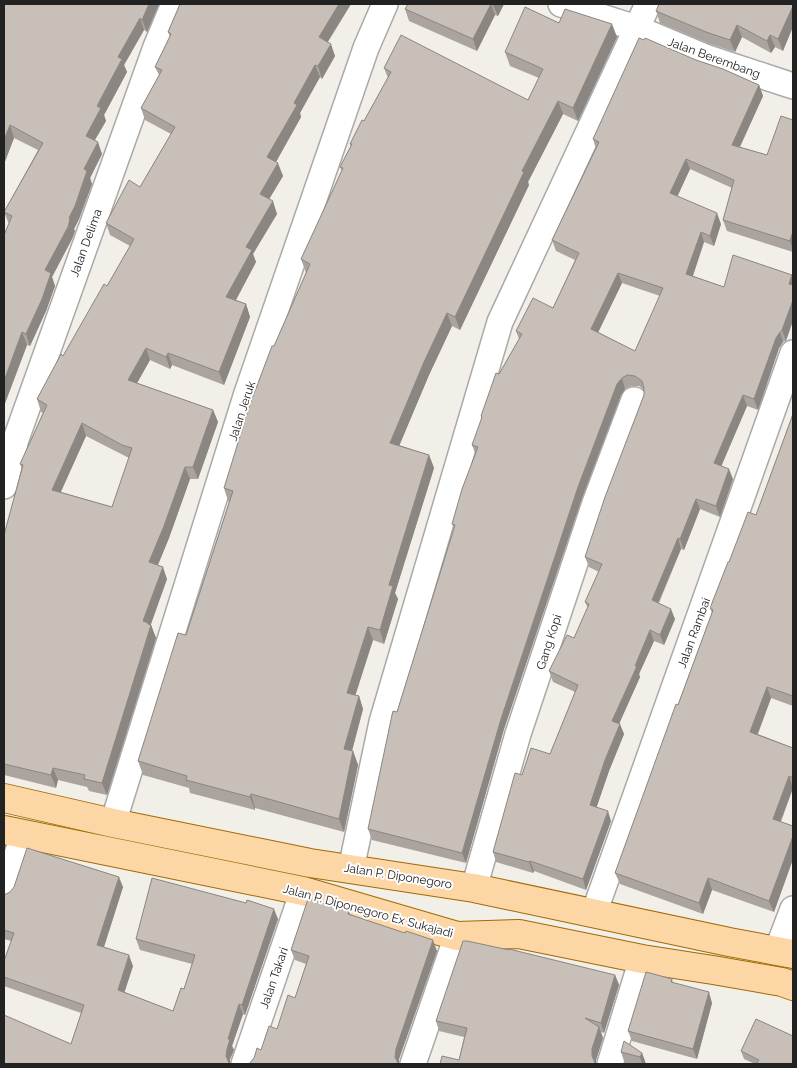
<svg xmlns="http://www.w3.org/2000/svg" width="797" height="1068" viewBox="0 0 797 1068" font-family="Raleway,sans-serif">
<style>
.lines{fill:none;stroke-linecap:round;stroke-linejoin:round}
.minor-casing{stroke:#a9a9a9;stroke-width:28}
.major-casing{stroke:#a06b00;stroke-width:30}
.minor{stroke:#fff;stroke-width:25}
.major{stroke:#fcd6a4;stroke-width:28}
.wall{fill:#aba49e;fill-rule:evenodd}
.shaded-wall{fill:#8b8681}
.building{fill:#c7bfb8;stroke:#8b8681;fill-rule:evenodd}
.labels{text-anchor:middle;stroke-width:4;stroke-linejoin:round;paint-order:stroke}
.street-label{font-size:12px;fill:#222;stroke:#fff}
</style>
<rect width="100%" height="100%" fill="#f2efe9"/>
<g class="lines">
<g class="minor-casing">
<g id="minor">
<polyline points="561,4 636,28 705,57 793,86"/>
<polyline points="4,486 16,439 156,47 174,4"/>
<polyline points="113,823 247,393 366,48 385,4"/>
<polyline points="351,869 382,722 500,322 648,4"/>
<polyline points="474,888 518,734 595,503 634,400"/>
<polyline points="4,892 24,834"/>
<polyline points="594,913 793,353"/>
<polyline points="777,951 793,909"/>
<polyline points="244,1064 303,891"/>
<polyline points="413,1064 457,936"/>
<polyline points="610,1064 642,959"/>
</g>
</g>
<g class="major-casing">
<g id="major">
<polyline points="4,798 113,823 310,863 474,888 729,942 793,954"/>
<polyline points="4,830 303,891 457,936 519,934 642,959 713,970 782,982 793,986"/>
</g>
</g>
<use href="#minor" class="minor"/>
<use href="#major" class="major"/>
</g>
<g class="wall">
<polygon points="4,4 159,4 147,32 144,30 124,65 127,72 104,115 106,121 95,140 102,154 90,178 92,184 79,219 74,229 75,231 72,239 52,277 55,286 46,311 30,346 27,345 4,406 4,235 9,224 4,212 38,150 14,138 4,164"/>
<path d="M180,4H351L328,42L335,56L322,79L320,77L300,113L301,117L276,162L283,176L269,199L277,214L253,254L256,262L236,300L246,304L250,317L224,385L172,365L170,369L150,360L137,383L213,410L218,422L198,479H190L169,538L158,565L167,579L150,625H151L156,638L107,795L89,791L87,787L58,780L56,788L4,775V535L22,469L20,464L43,413L41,412L37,399L107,286L130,246L110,235L106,223L140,187L171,134L145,120L141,108L159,75L155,67L170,37L168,32ZM86,436L129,458L112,507L61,492Z"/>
<polygon points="408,4 504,4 498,16 495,15 477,51 409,21 405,9"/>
<polygon points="793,4 783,51 775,47 771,53 742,37 735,52 710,44 660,23 656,11"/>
<polygon points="559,23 617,37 578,121 563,114 528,182 529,185 460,330 452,326 429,375 399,445 429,455 434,468 395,593 398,599 384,644 373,640 355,695 359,696 363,709 352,751 353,751 358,765 344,832 255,808 255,810 190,793 189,788 143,775 138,761 186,635 229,502 228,501 224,488 274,346 306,273 301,259 342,171 340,167 351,146 350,144 364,121 388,78 384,68 528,100 539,78 510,66 505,52"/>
<path d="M696,60L759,85L763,96L740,147L767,155L793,120V252L727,231L723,220L732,188L690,169L677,196L721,224L714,246L704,242L693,276L724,287L792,275L786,341L783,342L779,348L758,410L747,406L721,466L733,479L720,517L700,509L684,550L681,549L659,603L675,619L664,645L654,641L639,674L640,677L619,723L624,734L609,771L596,807L611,821L586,890L534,871L533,873L496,862L493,852L522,775L550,754L575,692L553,682L549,671L574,638L588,608L585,602L599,572L589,567L585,557L644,395V390L639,386H631L625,389L621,395L582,498L504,729L466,863L372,840L368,829L397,712L454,529L452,524L475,453L472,445L482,419L481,416L499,374L519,339L516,331L553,308L575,260L556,251L552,240L596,149L593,139ZM622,283L660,296L635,351L598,332Z"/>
<polygon points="793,414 793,706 771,698 758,734 793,748 793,788 781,822 793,826 793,859 774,912 712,890 703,914 620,884 615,873 712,613 710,608 729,562 756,515"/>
<polygon points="123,887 104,947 133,966 124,992 173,1011 184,989 192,964 140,950 136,939 278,919 245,1015 243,1014 232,1046 234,1050 230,1059 230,1063 71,1044 81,1013 4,986 4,961 11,941 4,939 4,895"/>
<polygon points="349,911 350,914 437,951 399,1059 399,1063 261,1050 277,1029 295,998 306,964 295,960 291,950"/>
<polygon points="615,975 619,985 604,1033 601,1032 603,1038 596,1060 596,1063 459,1060 464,1037 439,1031 436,1021"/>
<polygon points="672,979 673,983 712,1003 697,1059 632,1041 628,1031"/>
<polygon points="741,1051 793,1064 755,1064 744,1059"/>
<polygon points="621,1052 642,1053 646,1064 625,1064"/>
</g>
<g class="shaded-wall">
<polygon points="149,4 159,4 147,32 142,20"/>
<polygon points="339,4 351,4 323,49 319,37"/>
<polygon points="491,4 495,15 477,51 473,39"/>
<polygon points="494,4 504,4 498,16 493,5"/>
<polygon points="793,6 793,27 783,51 778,39"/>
<polygon points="140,18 144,30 124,65 127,72 104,115 106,121 90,148 86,136 118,57"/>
<polygon points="612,24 617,37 578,121 573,108"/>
<polygon points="737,25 742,37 735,52 730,40"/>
<polygon points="770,35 775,47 771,53 767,41"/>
<polygon points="331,44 335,56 322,79 318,66"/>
<polygon points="315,65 320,77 300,113 301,117 272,169 267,157 294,103"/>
<polygon points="759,85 763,96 736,155 732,145"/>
<polygon points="558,101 563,114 528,182 529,185 460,330 455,317 522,171"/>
<polygon points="10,125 14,138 4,164 4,140"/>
<polygon points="98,142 102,154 90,178 92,184 79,219 74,229 75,231 72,239 52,277 55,286 46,311 30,346 26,334 45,270 69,218 84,169"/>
<polygon points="686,159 690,169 674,204 670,193"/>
<polygon points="278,163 283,176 265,206 260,194"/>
<polygon points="273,201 277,214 253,254 256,262 231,309 226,297 246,247"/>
<polygon points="717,213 721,224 714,246 710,236"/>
<polygon points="793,231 793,250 790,241"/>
<polygon points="701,232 704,242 690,284 686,274"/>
<polygon points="618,273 622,283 595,339 591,329"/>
<polygon points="792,275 793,278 793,295 789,284"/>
<polygon points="793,300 793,321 786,341 782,330"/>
<polygon points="246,304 250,317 224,385 219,372"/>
<polygon points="447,313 452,326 429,375 395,456 390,443 424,362"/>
<polygon points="22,332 27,345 4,406 4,381"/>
<polygon points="780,332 783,342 779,348 758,410 754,399 776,338"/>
<polygon points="146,348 150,360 132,392 128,380"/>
<polygon points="168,353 172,365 170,369 166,357"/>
<polygon points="622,378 625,389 621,395 582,498 504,729 466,863 462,853 501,719 578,487 617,384"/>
<polygon points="743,395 747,406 718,474 714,463"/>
<polygon points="213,410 218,422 198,479 193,467"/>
<polygon points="82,423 86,436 56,502 52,490"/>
<polygon points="429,455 434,468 395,593 398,599 384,644 380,630 389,585"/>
<polygon points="185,467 190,479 169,538 154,574 149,562"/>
<polygon points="729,469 733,479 720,517 716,506"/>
<polygon points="696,499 700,509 684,550 680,539"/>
<polygon points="678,538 681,549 655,610 652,600"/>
<polygon points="163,567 167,579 150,627 151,625 156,638 107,795 102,783 143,621"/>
<polygon points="671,609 675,619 664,645 660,635"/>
<polygon points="368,627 373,640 352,706 347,693"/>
<polygon points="650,630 654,641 639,674 640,677 616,731 612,721"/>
<polygon points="767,687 771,698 754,743 750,732"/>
<polygon points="359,696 363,709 349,762 344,749"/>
<polygon points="620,724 624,734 609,771 594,815 590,805 605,760"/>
<polygon points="353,751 358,765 344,832 339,819"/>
<polygon points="53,768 58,780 56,788 51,775"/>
<polygon points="789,776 793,788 777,830 773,819"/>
<polygon points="251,794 255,808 255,810 250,797"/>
<polygon points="608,811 611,821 586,890 583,879"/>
<polygon points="793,836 793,859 774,912 769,901"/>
<polygon points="530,861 534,871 533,873 529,862"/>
<polygon points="119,877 123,887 101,956 97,945"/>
<polygon points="708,878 712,890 703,914 699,903"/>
<polygon points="274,909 278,919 245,1015 242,1005"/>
<polygon points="433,940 437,951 399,1059 399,1064 395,1057 396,1049"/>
<polygon points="129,955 133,966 122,1000 118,990"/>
<polygon points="615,975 619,985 604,1033 601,1023"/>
<polygon points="709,992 712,1003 697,1059 693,1049"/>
<polygon points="239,1004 243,1014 232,1046 234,1050 230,1059 230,1064 226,1056 228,1039"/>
<polygon points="599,1027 603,1038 596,1060 596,1064 592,1056 592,1049"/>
<polygon points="642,1053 646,1064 642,1064 640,1057"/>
</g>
<g class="building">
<polygon points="4,4 149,4 142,20 140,18 118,57 122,59 97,106 101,108 86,136 98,142 84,169 87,171 75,206 69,218 70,219 68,227 45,270 51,273 42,299 26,334 22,332 4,381 4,235 12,216 4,212 43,143 10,125 4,140"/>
<path d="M180,4H339L319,37L331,44L318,66L315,65L294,103L297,105L267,157L278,163L260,194L273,201L246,247L252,250L226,297L246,304L219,372L168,353L166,357L146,348L128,380L213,410L193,467H185L164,526L149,562L163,567L143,621L148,623V624L151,625L102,783L84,779L85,775L53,768L51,775L4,764V535L23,465L20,464L47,405L37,399L61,354L63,356L104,284L107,286L134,239L106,223L129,180L140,187L175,127L141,108L162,70L155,67L171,34L168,32ZM82,423L122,445L132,448L112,507L52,490Z"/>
<polygon points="408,4 491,4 473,39 405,9"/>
<polygon points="659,4 793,4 793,6 778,39 770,35 767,41 737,25 730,40 706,32 656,11"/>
<polygon points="525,7 559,23 565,9 612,24 573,108 558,101 522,171 524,172 455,317 447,313 424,362 390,443 429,455 389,585 393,586 380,630 368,627 347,693 359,696 344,749 353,751 339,819 251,794 250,797 186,780 187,776 138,761 178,633 186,635 233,491 224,488 249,407 272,346 274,346 310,264 301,259 343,168 340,167 352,144 350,144 362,120 364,121 391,72 384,68 401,35 528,100 543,69 505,52"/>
<path d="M639,38L644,40L645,38L696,60L723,69L759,85L732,145L767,155L781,116L793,120V231L790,241L723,220L734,180L686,159L670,193L717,213L710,236L701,232L686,274L724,287L733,255L792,275L789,284L793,285V300L782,330L780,332L776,338L754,399L743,395L714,463L729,469L716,506L696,499L680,539L678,538L652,600L671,609L660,635L650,630L635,666H637L612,721L620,724L605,760L590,805L608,811L583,879L530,861L529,862L493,852L515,773L522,775L531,748L550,754L578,685L549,671L567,635L574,638L589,604L585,602L602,564L585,557L605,497L644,395V388L642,381L635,376L627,375L622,378L617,384L578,487L501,719L462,853L368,829L392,715L393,711L397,712L455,525L452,524L462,489L478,447L472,445L482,417L481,416L496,373L499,374L522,334L516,331L533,298L553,308L579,253L552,240L599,142L593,139ZM618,273L663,288L635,351L591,329Z"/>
<polygon points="793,414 793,696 767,687 750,732 793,748 793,778 789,776 773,819 793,826 793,836 769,901 708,878 699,903 615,873 676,704 678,705 713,610 710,608 728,562 729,562 748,512 756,515"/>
<polygon points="27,848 119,877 97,945 129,955 118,990 173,1011 181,988 184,989 195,955 136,939 152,878 246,903 247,900 274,909 242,1005 239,1004 228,1039 230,1039 227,1049 226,1056 229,1063 231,1064 4,1064 4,1015 71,1044 84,1005 4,977 4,961 14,933 4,930 4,895 10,892 14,887"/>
<polygon points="308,899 349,911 348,914 405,933 406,931 433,940 396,1049 395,1057 398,1063 400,1064 249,1064 254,1058 257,1048 261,1050 269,1026 277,1029 288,995 295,998 309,956 291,950"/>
<polygon points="463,941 467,941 509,950 509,949 615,975 601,1023 585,1018 599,1027 592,1049 592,1056 595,1063 597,1064 440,1064 442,1056 459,1060 467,1028 436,1021"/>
<polygon points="646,972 672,979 671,982 709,992 693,1049 628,1031"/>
<polygon points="756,1019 793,1036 793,1064 756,1064 759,1060 741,1051"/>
<polygon points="624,1041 642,1053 640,1057 621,1052"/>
</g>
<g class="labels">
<g class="street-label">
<text transform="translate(714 58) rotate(20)" y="4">Jalan Berembang</text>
<text transform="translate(86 243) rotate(-70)" y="4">Jalan Delima</text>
<text transform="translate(242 411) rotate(-72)" y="4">Jalan Jeruk</text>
<text transform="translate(694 633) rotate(-70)" y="4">Jalan Rambai</text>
<text transform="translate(549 642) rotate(-72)" y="4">Gang Kopi</text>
<text transform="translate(398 876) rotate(9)" y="4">Jalan P. Diponegoro</text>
<text transform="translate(368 911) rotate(15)" y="4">Jalan P. Diponegoro Ex Sukajadi</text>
<text transform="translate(274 978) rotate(-71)" y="4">Jalan Takari</text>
</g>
</g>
<rect width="797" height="1068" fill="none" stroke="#222222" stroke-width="10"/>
</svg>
